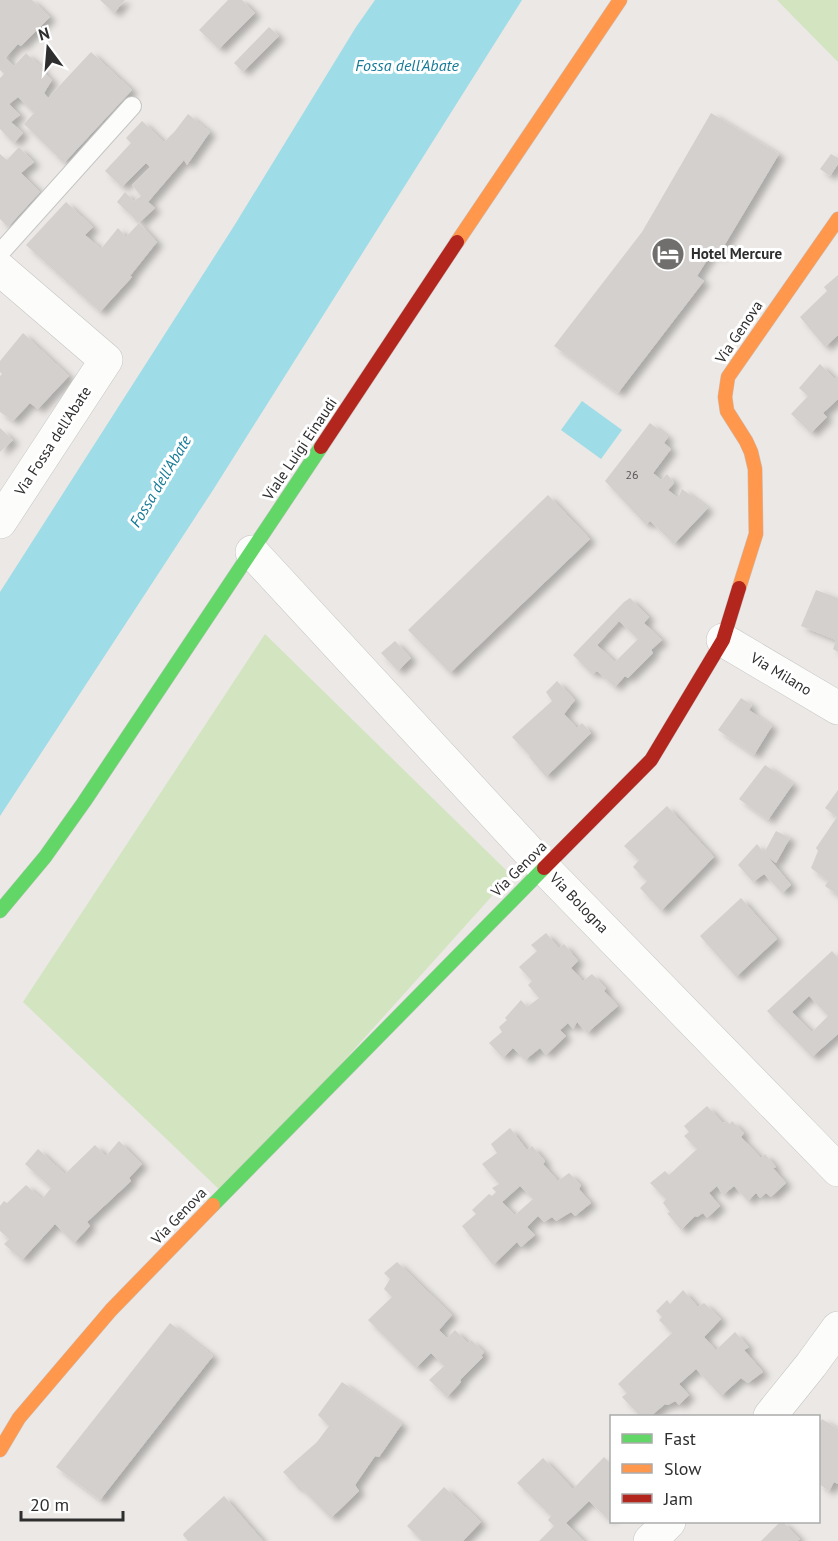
<svg xmlns="http://www.w3.org/2000/svg" width="838" height="1541" viewBox="0 0 838 1541" font-family="'PT Sans',sans-serif">
<style>
.green{fill:#d2e4c0}
.water{fill:#9edce7}
.building{fill:#d3d0ce;fill-rule:evenodd;filter:url(#shadow)}
.lines{fill:none;stroke-linecap:round;stroke-linejoin:round}
.lane-casing{stroke:#c6c5c5;stroke-width:20}
.street-casing{stroke:#c6c5c5;stroke-width:34}
.fast-casing{stroke:#c6c5c5;stroke-width:15}
.slow-casing{stroke:#c6c5c5;stroke-width:15}
.jam-casing{stroke:#c6c5c5;stroke-width:15}
.lane{stroke:#fcfcfb;stroke-width:18}
.street{stroke:#fcfcfb;stroke-width:33}
.fast{stroke:#63d668;stroke-width:14}
.slow{stroke:#ff974d;stroke-width:14}
.jam{stroke:#b3261e;stroke-width:14}
.labels{text-anchor:middle;stroke-width:6;stroke-linejoin:round;paint-order:stroke}
.number-label{font-size:12px;fill:#585757}
.poi-label{font-size:15px;font-weight:bold;fill:#2e2e2e;stroke:#fff;text-anchor:start}
.street-label{font-size:15px;fill:#2e2e2e;stroke:#fff}
.water-label{font-size:16px;font-style:italic;fill:#177a98;stroke:#fff}
</style>
<defs>
<filter id="shadow"><feDropShadow dx="6" dy="4" stdDeviation="3" flood-color="#0004"/></filter>
</defs>
<rect width="100%" height="100%" fill="#ebe8e5"/>
<g class="green">
<polygon points="777,0 838,0 838,62"/>
<polygon points="265,634 511,875 224,1194 23,1002"/>
</g>
<g class="water">
<polygon points="375,0 522,0 213,490 0,816 0,592 234,226 356,27"/>
<polygon points="582,401 622,430 601,459 561,430"/>
</g>
<g class="building">
<polygon points="0,0 32,0 50,17 21,46 18,44 5,58 14,66 26,53 31,58 43,68 41,70 52,80 44,93 48,98 91,52 132,90 64,163 24,124 34,113 18,97 9,104 20,115 11,122 23,133 14,143 0,129 0,78 4,74 0,70"/>
<polygon points="100,0 125,0 114,13"/>
<polygon points="228,0 242,0 255,13 219,49 199,30"/>
<polygon points="269,27 279,36 243,72 234,63"/>
<polygon points="711,113 779,154 718,256 712,252 697,276 704,281 618,393 554,346 642,232"/>
<polygon points="188,114 210,132 187,165 184,160 148,202 155,208 139,223 117,202 125,192 134,201 141,196 132,185 150,167 146,163 122,187 105,171 131,143 126,138 142,121 164,142 175,131"/>
<polygon points="19,147 34,162 21,173 40,192 8,227 0,219 0,154 7,160"/>
<polygon points="831,154 838,158 838,164 830,176 820,169"/>
<polygon points="66,202 93,227 85,235 101,249 118,228 126,237 139,223 157,242 130,276 132,277 100,312 26,245"/>
<polygon points="838,275 838,335 825,347 800,317 827,291 824,287"/>
<polygon points="23,333 69,376 38,409 30,403 13,421 0,412 0,376 2,374 0,372 0,361"/>
<polygon points="820,364 835,379 838,376 838,399 823,413 827,417 811,433 791,414 808,396 799,388"/>
<polygon points="650,423 668,437 664,443 671,449 653,473 661,480 667,474 674,483 668,490 678,498 682,489 708,508 674,544 650,521 646,525 605,481"/>
<polygon points="0,428 13,440 0,452"/>
<polygon points="548,495 590,539 450,673 408,630"/>
<polygon points="816,590 838,598 838,652 833,649 836,640 801,626"/>
<path d="M630,598L649,617L644,623L662,640L651,650L653,653L628,678L625,676L615,687L597,671L592,674L573,655L624,602ZM619,621L638,639L615,662L597,645Z"/>
<polygon points="395,641 411,658 398,671 381,653"/>
<polygon points="557,681 575,700 564,714 577,728 582,723 591,733 546,777 529,757 530,756 512,737 552,701 546,692"/>
<polygon points="741,698 752,705 749,710 772,726 754,755 718,730"/>
<polygon points="765,765 793,784 768,820 739,799"/>
<polygon points="838,790 838,898 835,893 825,886 828,881 811,868 818,851 816,848 837,817 825,808"/>
<polygon points="667,806 714,857 661,911 640,888 647,881 633,867 639,860 624,846"/>
<polygon points="776,831 790,838 776,863 768,857 791,885 782,893 764,874 753,882 738,865 757,844 764,853"/>
<polygon points="741,898 777,939 736,977 700,936"/>
<polygon points="546,933 559,948 564,944 578,961 571,968 583,981 592,974 606,988 604,991 618,1006 587,1033 577,1022 573,1029 568,1023 560,1030 566,1036 546,1055 540,1048 525,1060 513,1048 503,1058 489,1043 502,1032 499,1027 507,1020 505,1018 521,1000 527,1007 539,998 528,985 532,981 519,967 537,951 531,945"/>
<path d="M832,951L838,958V1034L812,1057L767,1011ZM809,996L828,1016L812,1032L792,1012Z"/>
<polygon points="707,1106 723,1123 727,1122 730,1124 732,1121 744,1133 741,1137 761,1158 765,1154 776,1167 773,1168 786,1183 771,1197 766,1193 760,1198 756,1193 748,1201 734,1186 723,1195 717,1186 709,1193 720,1206 707,1218 703,1213 697,1217 695,1216 681,1230 667,1213 670,1212 663,1203 666,1199 650,1183 665,1171 669,1175 697,1149 684,1136 689,1132 684,1126"/>
<path d="M510,1128L527,1150L532,1146L545,1161L543,1164L558,1181L569,1173L581,1185L579,1189L591,1203L575,1216L571,1212L556,1221L552,1217L544,1222L538,1216L527,1227L535,1235L521,1247L517,1242L493,1265L462,1226L476,1214L472,1210L489,1194L492,1196L496,1192L492,1188L499,1184L482,1164L497,1153L491,1144ZM520,1186L533,1199L515,1215L502,1202Z"/>
<polygon points="119,1141 142,1164 129,1178 131,1181 87,1222 90,1226 74,1243 55,1224 22,1260 4,1244 9,1239 0,1231 0,1206 4,1201 7,1203 26,1185 42,1199 51,1188 25,1164 38,1149 65,1174 95,1145 106,1156"/>
<polygon points="397,1262 452,1315 439,1330 447,1338 455,1330 468,1343 471,1340 484,1352 481,1356 483,1357 460,1380 461,1382 447,1397 429,1380 444,1366 431,1353 416,1368 368,1320 392,1297 384,1289 390,1279 384,1273"/>
<polygon points="683,1290 698,1307 704,1303 721,1319 704,1337 716,1350 735,1332 749,1347 744,1350 763,1372 748,1383 741,1378 721,1396 696,1369 679,1384 689,1395 679,1405 675,1401 668,1405 665,1404 651,1416 640,1416 622,1397 627,1393 618,1384 672,1333 659,1320 662,1317 656,1311 667,1300 670,1304"/>
<polygon points="170,1323 213,1356 100,1500 56,1467"/>
<polygon points="342,1382 402,1424 379,1457 375,1456 355,1485 359,1491 331,1518 300,1487 297,1487 283,1472 317,1442 329,1426 318,1415"/>
<polygon points="822,1419 838,1429 838,1484 834,1482 829,1491 819,1484 819,1424"/>
<polygon points="604,1457 612,1465 612,1516 608,1519 589,1501 566,1523 584,1541 539,1541 554,1526 548,1520 551,1516 517,1483 543,1458 573,1489"/>
<polygon points="444,1487 481,1522 463,1541 422,1541 407,1526"/>
<polygon points="224,1496 256,1533 263,1541 188,1541 183,1535 184,1533"/>
<polygon points="780,1522 783,1522 800,1539 797,1541 761,1541"/>
</g>
<g class="lines">
<g class="lane-casing">
<polyline id="lane" points="0,253 132,106"/>
</g>
<g class="street-casing">
<g id="street">
<polyline points="0,269 106,360 0,522"/>
<polyline points="252,552 544,868 838,1170"/>
<polyline points="723,640 838,708"/>
<polyline points="770,1416 811,1365 838,1328"/>
<polyline points="650,1541 669,1522"/>
</g>
</g>
<g class="fast-casing">
<g id="fast">
<polyline points="0,911 45,857 84,802 321,447"/>
<polyline points="213,1205 544,868"/>
</g>
</g>
<g class="slow-casing">
<g id="slow">
<polyline points="457,242 620,0"/>
<polyline points="739,588 756,534 755,469 751,452 746,441 727,411 725,397 728,377 838,219"/>
<polyline points="0,1450 19,1418 111,1310 213,1205"/>
</g>
</g>
<g class="jam-casing">
<g id="jam">
<polyline points="321,447 457,242"/>
<polyline points="544,868 651,760 723,640 739,588"/>
</g>
</g>
<use href="#lane" class="lane"/>
<use href="#street" class="street"/>
<use href="#fast" class="fast"/>
<use href="#slow" class="slow"/>
<use href="#jam" class="jam"/>
</g>
<defs>
<g id="hotel-disc" transform="scale(1.725)"><circle r="9.5" fill="#706f6e" stroke="#fff"/><path d="M-6-4.5h1.5V1H6V5H4.5V3h-9V5H-6ZM-4 0a1.8 1.8 0 1 1 3.6 0ZM.5 0V-2.5h3Q6-2.5 6 0Z" fill="#fff"/></g>
</defs>
<g fill-rule="evenodd">
<use href="#hotel-disc" x="668" y="254"/>
</g>
<g class="labels">
<g class="number-label">
<text x="632" y="479">26</text>
</g>
<g class="poi-label">
<text x="691" y="259">Hotel Mercure</text>
</g>
<g class="street-label">
<text transform="translate(739 332) rotate(-56)" y="5">Via Genova</text>
<text transform="translate(53 441) rotate(-57)" y="5">Via Fossa dell'Abate</text>
<text transform="translate(300 449) rotate(-56)" y="5">Viale Luigi Einaudi</text>
<text transform="translate(781 674) rotate(31)" y="5">Via Milano</text>
<text transform="translate(519 869) rotate(-45)" y="5">Via Genova</text>
<text transform="translate(579 903) rotate(46)" y="5">Via Bologna</text>
<text transform="translate(179 1216) rotate(-46)" y="5">Via Genova</text>
</g>
<g class="water-label">
<text x="407" y="71">Fossa dell'Abate</text>
<text transform="translate(160 481) rotate(-59)" y="6">Fossa dell'Abate</text>
</g>
</g>
<rect x="610" y="1415" width="210" height="108" fill="#ffffff" stroke="#ababab" stroke-width="1.5"/>
<rect x="622" y="1434" width="30" height="9" fill="#63d668" stroke="#ababab" stroke-width="1.5"/>
<text x="664" y="1445" font-size="18" fill="#2e2e2e">Fast</text>
<rect x="622" y="1464" width="30" height="9" fill="#ff974d" stroke="#ababab" stroke-width="1.5"/>
<text x="664" y="1475" font-size="18" fill="#2e2e2e">Slow</text>
<rect x="622" y="1494" width="30" height="9" fill="#b3261e" stroke="#ababab" stroke-width="1.5"/>
<text x="664" y="1505" font-size="18" fill="#2e2e2e">Jam</text>
<g transform="translate(48 48) rotate(344)" stroke="#ffffff" stroke-width="4.5" paint-order="stroke">
<path d="M0-4.5L10 22L0 15L-10 22Z" fill="#2e2e2e"/>
<text y="-9" font-size="16" font-weight="bold" text-anchor="middle" fill="#2e2e2e">N</text>
</g>
<path d="M21 1511v9h102v-9" fill="none" stroke="#2e2e2e" stroke-width="3"/>
<text x="30" y="1511" font-size="18" fill="#2e2e2e" stroke="#ffffff" stroke-width="4.5" paint-order="stroke">20 m</text>
</svg>
